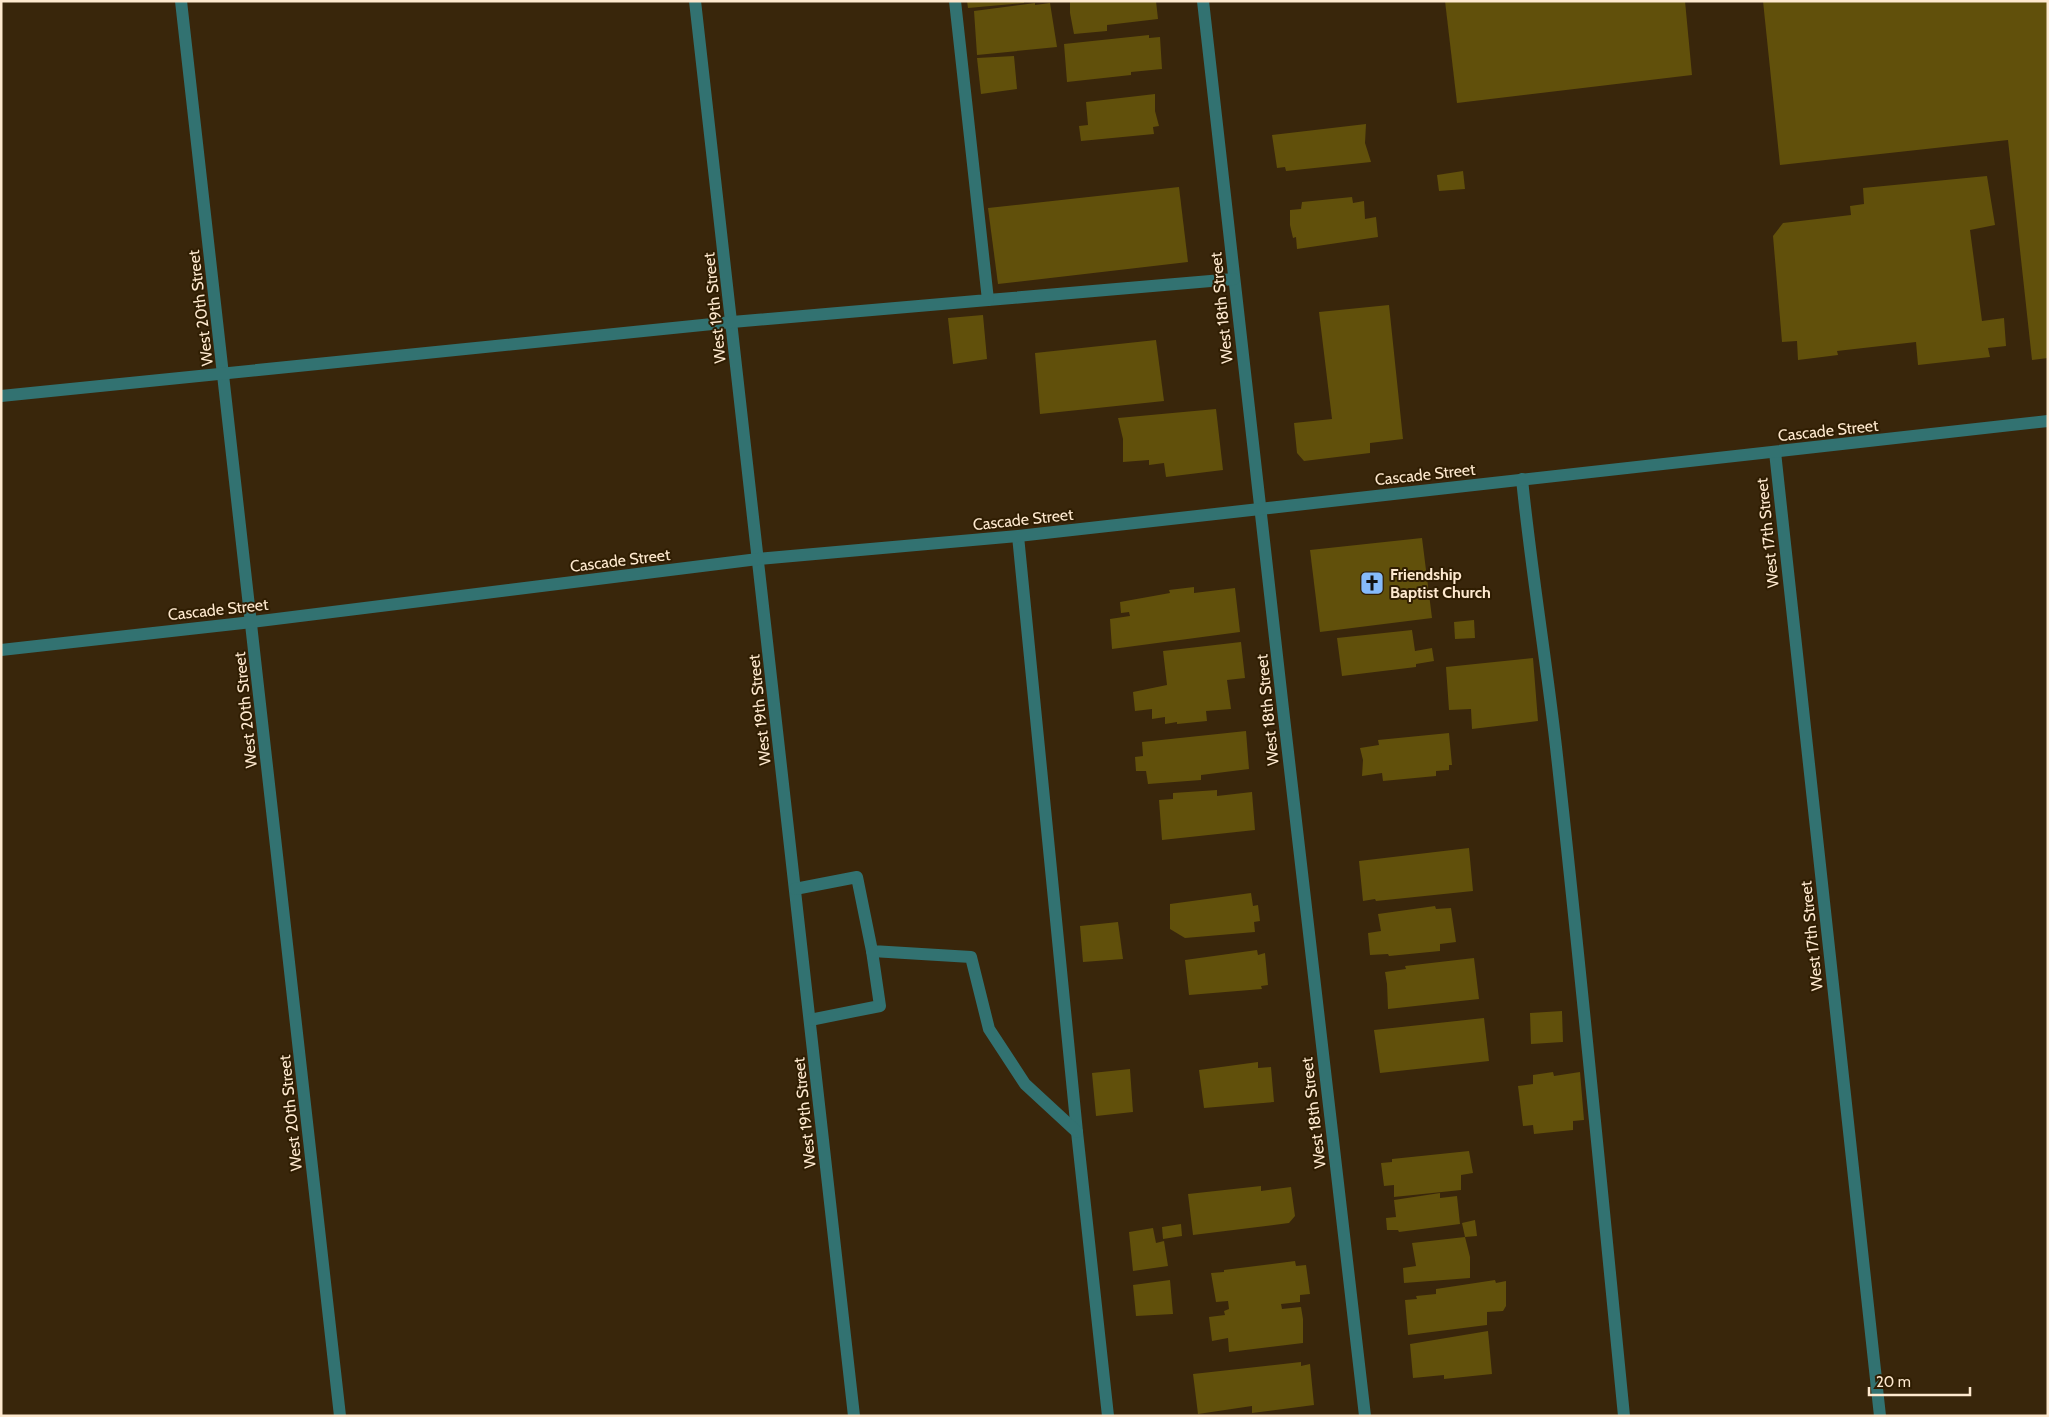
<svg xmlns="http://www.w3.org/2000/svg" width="2049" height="1417" viewBox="0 0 2049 1417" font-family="Cabin,sans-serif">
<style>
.building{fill:#61500b}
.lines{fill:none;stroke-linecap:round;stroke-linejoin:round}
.minor{stroke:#327271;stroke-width:12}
.labels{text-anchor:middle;stroke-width:4;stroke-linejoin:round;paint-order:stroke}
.street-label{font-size:16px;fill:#fee9cf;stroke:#2f1d02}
.poi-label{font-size:16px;font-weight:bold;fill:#fee9cf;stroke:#2f1d02;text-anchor:start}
</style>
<rect width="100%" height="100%" fill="#39260b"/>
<g class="building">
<polygon points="967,1 1024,1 1024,3 968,8"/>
<polygon points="1070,1 1156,1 1158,19 1107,25 1107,31 1074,34 1070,13"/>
<polygon points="1445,1 1685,1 1692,75 1457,103"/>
<polygon points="1763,1 2048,1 2048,358 2032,360 2008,140 1780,165"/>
<polygon points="1035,3 1035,5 1050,3 1057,47 977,55 974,11"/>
<polygon points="1149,35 1149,38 1160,37 1162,69 1131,72 1131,75 1067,82 1064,44"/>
<polygon points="1014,56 1017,89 981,94 977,58"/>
<polygon points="1155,94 1155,111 1159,126 1153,127 1154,134 1081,141 1079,126 1088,125 1086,102"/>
<polygon points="1366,124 1365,143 1371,162 1286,171 1285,167 1277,168 1272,135"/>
<polygon points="1463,171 1465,189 1439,191 1437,175"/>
<polygon points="1987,176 1995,225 1970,230 1982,321 2004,318 2006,346 1988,348 1990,357 1918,365 1916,342 1837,351 1838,355 1798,360 1797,341 1782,342 1773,236 1783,223 1851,215 1850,206 1864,204 1863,188"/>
<polygon points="1179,187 1188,262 998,284 988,208"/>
<polygon points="1352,197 1353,203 1364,201 1365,219 1376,217 1378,237 1297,249 1296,237 1293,238 1290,225 1290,210 1301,209 1302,202"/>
<polygon points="1389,305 1403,439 1370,443 1370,453 1304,461 1297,453 1294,423 1332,419 1319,312"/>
<polygon points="983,315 987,359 953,364 948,318"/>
<polygon points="1156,340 1164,401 1040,414 1035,353"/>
<polygon points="1216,409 1223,470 1166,477 1164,463 1149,465 1149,460 1123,462 1123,439 1118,418"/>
<polygon points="1422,538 1432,618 1320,632 1310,550"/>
<polygon points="1194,587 1194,593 1235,588 1240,632 1112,649 1110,619 1130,616 1129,612 1121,613 1120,602 1170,593 1169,590"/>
<polygon points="1474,620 1475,638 1455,639 1454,622"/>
<polygon points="1412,630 1415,651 1432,648 1434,661 1416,664 1416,667 1342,676 1337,638"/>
<polygon points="1241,642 1245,678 1227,680 1231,709 1206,711 1207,721 1177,724 1177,722 1165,724 1165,717 1152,719 1152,709 1135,711 1133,692 1167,685 1163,651"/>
<polygon points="1533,658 1538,721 1472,729 1471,709 1449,710 1446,667"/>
<polygon points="1246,731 1249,769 1201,775 1201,780 1148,784 1146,771 1136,771 1135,757 1143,756 1142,742"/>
<polygon points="1449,733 1452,765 1449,765 1449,770 1436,771 1436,776 1383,781 1382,773 1362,776 1363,760 1360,748 1379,745 1378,740"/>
<polygon points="1217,790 1217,796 1252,792 1255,830 1162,840 1159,800 1173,799 1173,793"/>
<polygon points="1469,848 1473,891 1376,901 1375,899 1363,901 1359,861"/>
<polygon points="1251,893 1253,906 1258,905 1260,921 1254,922 1255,932 1185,938 1170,929 1170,904"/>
<polygon points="1435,906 1436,909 1451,908 1456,942 1440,944 1440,951 1389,956 1388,954 1370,955 1368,933 1381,931 1378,914"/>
<polygon points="1118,922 1123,959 1083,962 1080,926"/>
<polygon points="1257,950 1258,955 1265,953 1268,985 1261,986 1262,989 1189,995 1185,960"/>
<polygon points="1474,958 1479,999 1388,1009 1387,984 1385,972 1406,969 1405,966"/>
<polygon points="1562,1011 1563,1042 1531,1044 1530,1013"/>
<polygon points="1484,1018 1489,1061 1380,1073 1374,1030"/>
<polygon points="1258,1062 1258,1068 1271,1067 1274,1102 1204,1108 1199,1070"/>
<polygon points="1130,1069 1133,1112 1096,1116 1092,1073"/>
<polygon points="1553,1072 1554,1076 1580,1072 1584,1120 1573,1121 1573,1130 1534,1134 1533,1125 1523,1126 1518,1086 1533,1084 1533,1075"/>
<polygon points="1469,1151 1473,1173 1461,1175 1461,1190 1394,1197 1394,1185 1384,1186 1381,1163 1392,1162 1392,1159"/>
<polygon points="1261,1186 1261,1191 1291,1187 1295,1216 1289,1223 1193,1235 1188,1194"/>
<polygon points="1440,1193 1440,1198 1457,1196 1460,1224 1399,1232 1398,1230 1387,1230 1386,1218 1396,1217 1394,1200"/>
<polygon points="1475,1220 1477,1236 1465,1237 1462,1223"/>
<polygon points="1181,1224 1182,1236 1163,1239 1162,1227"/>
<polygon points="1153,1228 1156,1243 1164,1241 1168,1266 1133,1271 1129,1232"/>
<polygon points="1465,1237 1470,1257 1470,1278 1404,1283 1403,1268 1416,1266 1412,1243"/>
<polygon points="1295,1261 1296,1266 1306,1265 1310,1294 1300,1295 1300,1302 1281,1304 1282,1309 1301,1307 1303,1319 1303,1343 1229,1352 1228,1338 1212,1341 1209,1317 1225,1315 1224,1311 1229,1309 1228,1301 1216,1302 1211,1273 1224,1272 1224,1270"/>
<polygon points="1170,1280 1173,1314 1136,1316 1133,1285"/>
<polygon points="1495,1280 1496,1283 1506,1281 1506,1306 1503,1311 1487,1312 1487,1325 1408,1335 1405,1300 1417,1299 1416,1296 1436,1294 1436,1289"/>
<polygon points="1488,1331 1492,1374 1444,1379 1444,1375 1413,1378 1410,1344"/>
<polygon points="1301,1362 1301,1366 1310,1364 1314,1405 1252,1413 1252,1406 1198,1414 1193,1374"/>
</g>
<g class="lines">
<g class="minor">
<polyline points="181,1 340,1416"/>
<polyline points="695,1 854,1416"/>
<polyline points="1203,1 1283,709 1365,1416"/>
<polyline points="988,300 1234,279"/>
<polyline points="1,396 732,322 988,300 955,1"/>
<polyline points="1775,452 1880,1416"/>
<path d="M1522,479C1531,569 1546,658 1556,747C1581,970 1602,1193 1624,1416"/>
<polyline points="1018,536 1077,1132 1108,1416"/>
<polyline points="1,650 252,622 758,559 1018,536 2048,421"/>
<polyline points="795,889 857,877 872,951 971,957 989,1029 1025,1084 1077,1132"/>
<polyline points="810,1020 880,1006 872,951"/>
</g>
</g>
<defs>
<g id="church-square" transform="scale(1.25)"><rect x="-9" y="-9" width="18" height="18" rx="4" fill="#86bbfb" stroke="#2f1d02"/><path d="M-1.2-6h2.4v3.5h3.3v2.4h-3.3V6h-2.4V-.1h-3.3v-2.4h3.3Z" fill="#111"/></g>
</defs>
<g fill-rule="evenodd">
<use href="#church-square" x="1372" y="583"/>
</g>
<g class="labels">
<g class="street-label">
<text transform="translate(200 308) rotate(-97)" y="6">West 20th Street</text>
<text transform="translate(714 308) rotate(-96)" y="6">West 19th Street</text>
<text transform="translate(1221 308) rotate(-96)" y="6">West 18th Street</text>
<text transform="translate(1828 430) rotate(-6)" y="6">Cascade Street</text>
<text transform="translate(1425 474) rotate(-6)" y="6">Cascade Street</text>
<text transform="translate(1023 519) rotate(-6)" y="6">Cascade Street</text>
<text transform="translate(1767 533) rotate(-96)" y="6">West 17th Street</text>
<text transform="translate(620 560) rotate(-7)" y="6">Cascade Street</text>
<text transform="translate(218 609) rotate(-6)" y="6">Cascade Street</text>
<text transform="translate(245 710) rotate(-96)" y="6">West 20th Street</text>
<text transform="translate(759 710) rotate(-96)" y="6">West 19th Street</text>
<text transform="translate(1267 710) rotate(-96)" y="6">West 18th Street</text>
<text transform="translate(1811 936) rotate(-96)" y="6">West 17th Street</text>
<text transform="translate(290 1113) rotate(-96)" y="6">West 20th Street</text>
<text transform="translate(804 1113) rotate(-96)" y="6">West 19th Street</text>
<text transform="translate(1313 1113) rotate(-97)" y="6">West 18th Street</text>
</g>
<g class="poi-label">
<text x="1390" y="580">Friendship<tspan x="1390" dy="18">Baptist Church</tspan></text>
</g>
</g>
<rect width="2049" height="1417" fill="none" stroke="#fee9cf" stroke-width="5"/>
<path d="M1869 1387v8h101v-8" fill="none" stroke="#fee9cf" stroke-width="2.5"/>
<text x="1876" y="1387" font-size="15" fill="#fee9cf" stroke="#2f1d02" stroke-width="4" paint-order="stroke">20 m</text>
</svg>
